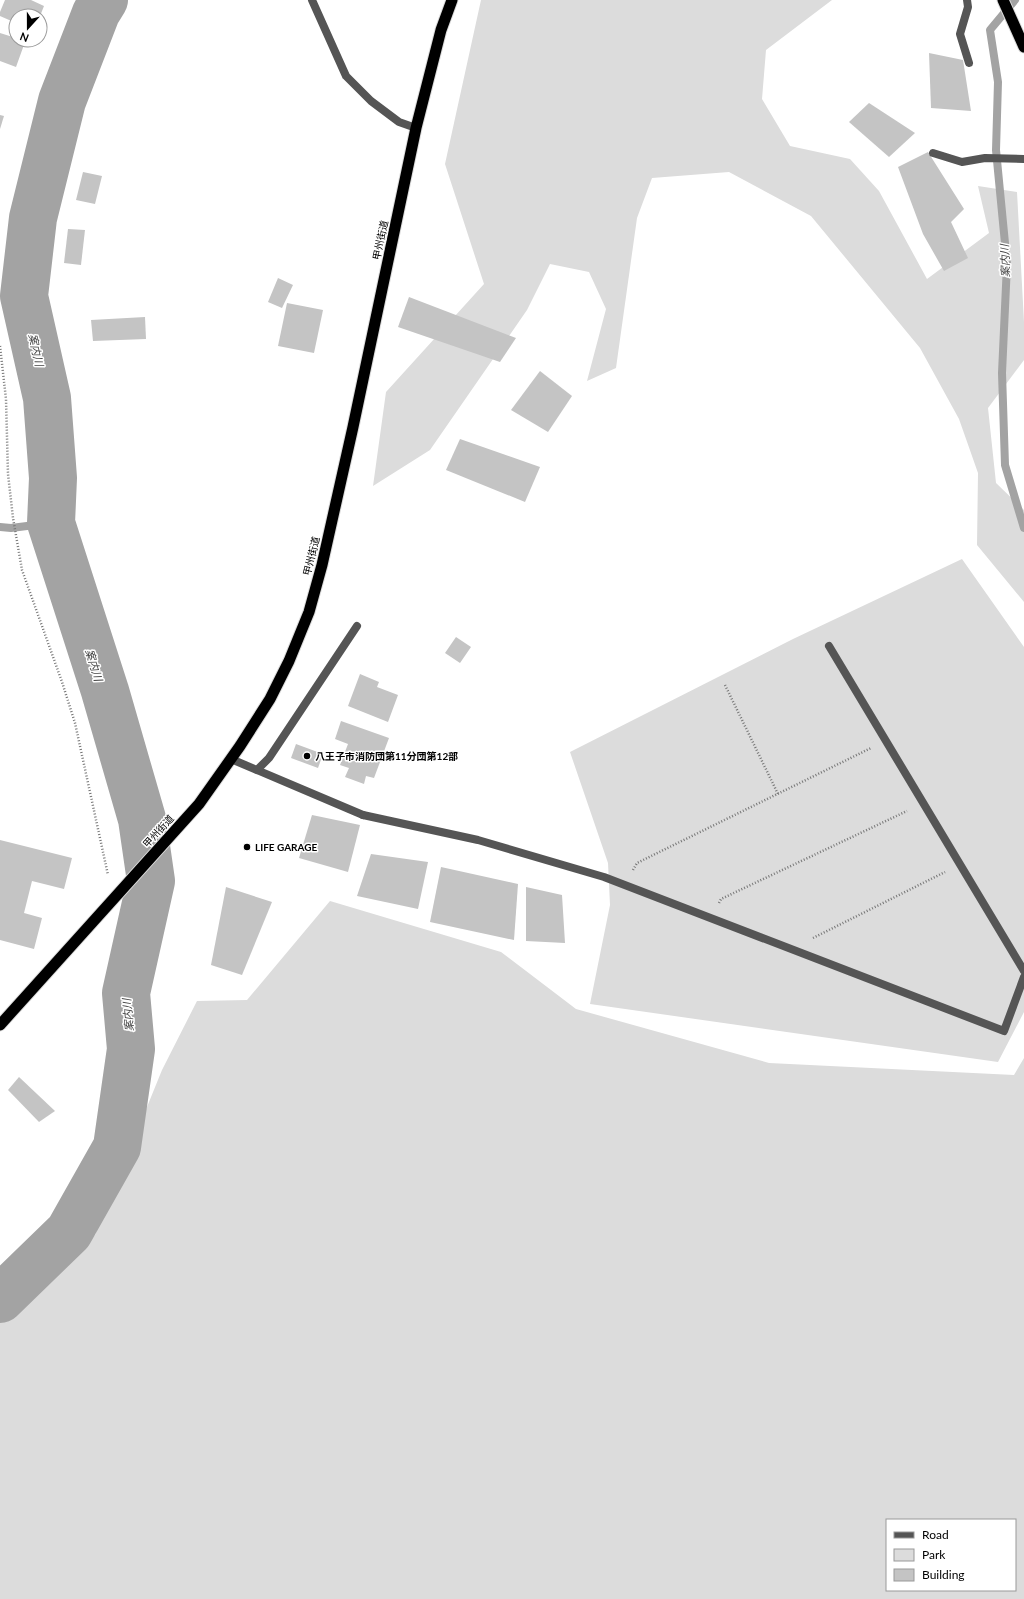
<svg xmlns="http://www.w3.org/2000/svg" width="1024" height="1599" viewBox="0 0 1024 1599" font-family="Lato,'Noto Sans JP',sans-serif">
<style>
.green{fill:#dcdcdc;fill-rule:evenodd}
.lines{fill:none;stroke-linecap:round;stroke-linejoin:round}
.stream{stroke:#a3a3a3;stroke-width:8}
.river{stroke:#a3a3a3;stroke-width:48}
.building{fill:#c4c4c4}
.trunk-casing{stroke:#dbdbdb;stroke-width:13}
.path{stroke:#777;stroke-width:2.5;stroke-dasharray:1 2;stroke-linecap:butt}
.service{stroke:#555;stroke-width:8}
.minor{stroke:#555;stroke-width:8}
.trunk{stroke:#000;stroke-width:11}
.poi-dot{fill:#000;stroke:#fff;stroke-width:1.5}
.labels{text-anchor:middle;stroke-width:3;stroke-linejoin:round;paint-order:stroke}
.street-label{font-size:10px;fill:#000;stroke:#fff}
.poi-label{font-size:10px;font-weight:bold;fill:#000;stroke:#fff;text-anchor:start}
.water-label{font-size:11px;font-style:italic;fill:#444;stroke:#fff}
</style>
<rect width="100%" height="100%" fill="#fff"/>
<g class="green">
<polygon points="481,0 832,0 766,50 762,99 790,146 850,159 879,191 927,279 989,233 978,186 1017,192 1024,322 1024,360 988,408 996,483 1024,510 1024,602 977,545 978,473 959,419 920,348 811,216 729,172 652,178 637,218 616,368 587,381 606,309 589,272 550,264 527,310 430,450 373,486 386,392 484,284 445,164"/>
<polygon points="962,559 1024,647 1024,1012 998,1062 590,1004 610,905 608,863 570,752 793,639"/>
<path d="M330,901L501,952L576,1009L769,1063L1014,1075L1024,1058V1599H0V1279L95,1235L162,1070L197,1001L247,1000ZM887,1520H1015V1590H887Z"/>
</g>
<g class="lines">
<g class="stream">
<polyline points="1015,0 990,30 998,82 996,150 1007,264 1002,373 1005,465 1024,528"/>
<polyline points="0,527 11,528 51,523"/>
</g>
<polyline class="river" points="0,1299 69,1232 117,1147 131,1049 126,993 151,881 142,819 105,691 51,523 53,478 47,398 24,296 33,218 62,101 96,13 104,0"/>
</g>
<g class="building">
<polygon points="5,0 31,0 44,6 40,16 16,16 16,23 0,16 0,12"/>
<polygon points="0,33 16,38 16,40 25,42 16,67 0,61"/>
<polygon points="929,53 963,60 971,111 931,108"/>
<polygon points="869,103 915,133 889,157 849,122"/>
<polygon points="0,115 4,116 0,129"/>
<polygon points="928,152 964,209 951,222 968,258 944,271 923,234 898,167"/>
<polygon points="83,172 102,176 95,204 76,200"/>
<polygon points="68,229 85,230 81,265 64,263"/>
<polygon points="278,278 293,285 282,308 268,302"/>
<polygon points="409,297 516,338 500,362 398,327"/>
<polygon points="287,303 323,310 314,353 278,346"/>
<polygon points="145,317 146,339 93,341 91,320"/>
<polygon points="540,371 572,396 548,432 511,410"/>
<polygon points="460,439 540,467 525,502 446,470"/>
<polygon points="456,637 471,647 460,663 445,653"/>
<polygon points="360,674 379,682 377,687 398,695 388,722 348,706"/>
<polygon points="341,721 389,738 374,778 366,776 364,784 345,777 349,768 340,765 348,744 335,739"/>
<polygon points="296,744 323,754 318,768 291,758"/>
<polygon points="312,815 360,825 348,872 299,858"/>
<polygon points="0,840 72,858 64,889 32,881 24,913 42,918 34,949 0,940"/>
<polygon points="371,854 428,862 418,909 357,896"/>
<polygon points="441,867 518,884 514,940 430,922"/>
<polygon points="226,887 272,902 242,975 211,965"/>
<polygon points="526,887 562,895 565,943 526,941"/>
<polygon points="19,1077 55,1111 39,1122 8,1090"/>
</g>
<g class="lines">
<g class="trunk-casing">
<g id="trunk">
<polyline points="1003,0 1024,47"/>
<polyline points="0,1025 199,804 240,746 270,699 289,661 309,612 322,565 353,427 416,128 441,30 452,0"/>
</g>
</g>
<g class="path">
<polyline points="0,346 6,399 8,474 13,518 22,570 62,682 75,723 108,875"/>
<polyline points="725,685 778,794"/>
<polyline points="633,870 637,863 871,748"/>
<polyline points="719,903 721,899 907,811"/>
<polyline points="813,938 945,872"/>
</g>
<g class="service">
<polyline points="829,646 1024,971"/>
<polyline points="363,815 478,840 604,877 1004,1031 1024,977"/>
</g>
<g class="minor">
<polyline points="312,0 346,76 371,101 399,122 416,128"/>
<polyline points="967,0 968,7 960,34 969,63"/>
<polyline points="933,153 962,162 985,158 1024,159"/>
<polyline points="231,759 363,815"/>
<polyline points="257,770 269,758 357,626"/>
</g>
<use href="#trunk" class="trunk"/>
</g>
<g class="poi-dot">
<circle cx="307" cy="756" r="4"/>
<circle cx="247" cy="847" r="4"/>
</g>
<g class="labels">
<g class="street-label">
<text transform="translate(380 240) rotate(-78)" y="4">甲州街道</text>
<text transform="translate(311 556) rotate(-76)" y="4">甲州街道</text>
<text transform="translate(158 831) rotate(-48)" y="4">甲州街道</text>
</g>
<g class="poi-label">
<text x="315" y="760">八王子市消防団第11分団第12部</text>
<text x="255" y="851">LIFE GARAGE</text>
</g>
<g class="water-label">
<text transform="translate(1005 261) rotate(-92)" y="4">案内川</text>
<text transform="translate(36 350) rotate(77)" y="4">案内川</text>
<text transform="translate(94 665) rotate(73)" y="4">案内川</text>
<text transform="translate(128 1015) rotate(-95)" y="4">案内川</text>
</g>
</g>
<rect x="886" y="1519" width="130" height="72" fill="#ffffff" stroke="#999999"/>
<rect x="894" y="1532" width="20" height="6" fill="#555555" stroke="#999999"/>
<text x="922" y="1539" font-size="12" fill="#000000">Road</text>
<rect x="894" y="1549" width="20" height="12" fill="#dcdcdc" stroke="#999999"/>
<text x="922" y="1559" font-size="12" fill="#000000">Park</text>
<rect x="894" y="1569" width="20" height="12" fill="#c4c4c4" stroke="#999999"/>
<text x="922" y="1579" font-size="12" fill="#000000">Building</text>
<g transform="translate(28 28) rotate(201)"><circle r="19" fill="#ffffff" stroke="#999999"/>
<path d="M0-3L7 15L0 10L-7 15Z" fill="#000000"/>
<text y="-6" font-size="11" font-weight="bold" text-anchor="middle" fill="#000000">N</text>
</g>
</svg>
